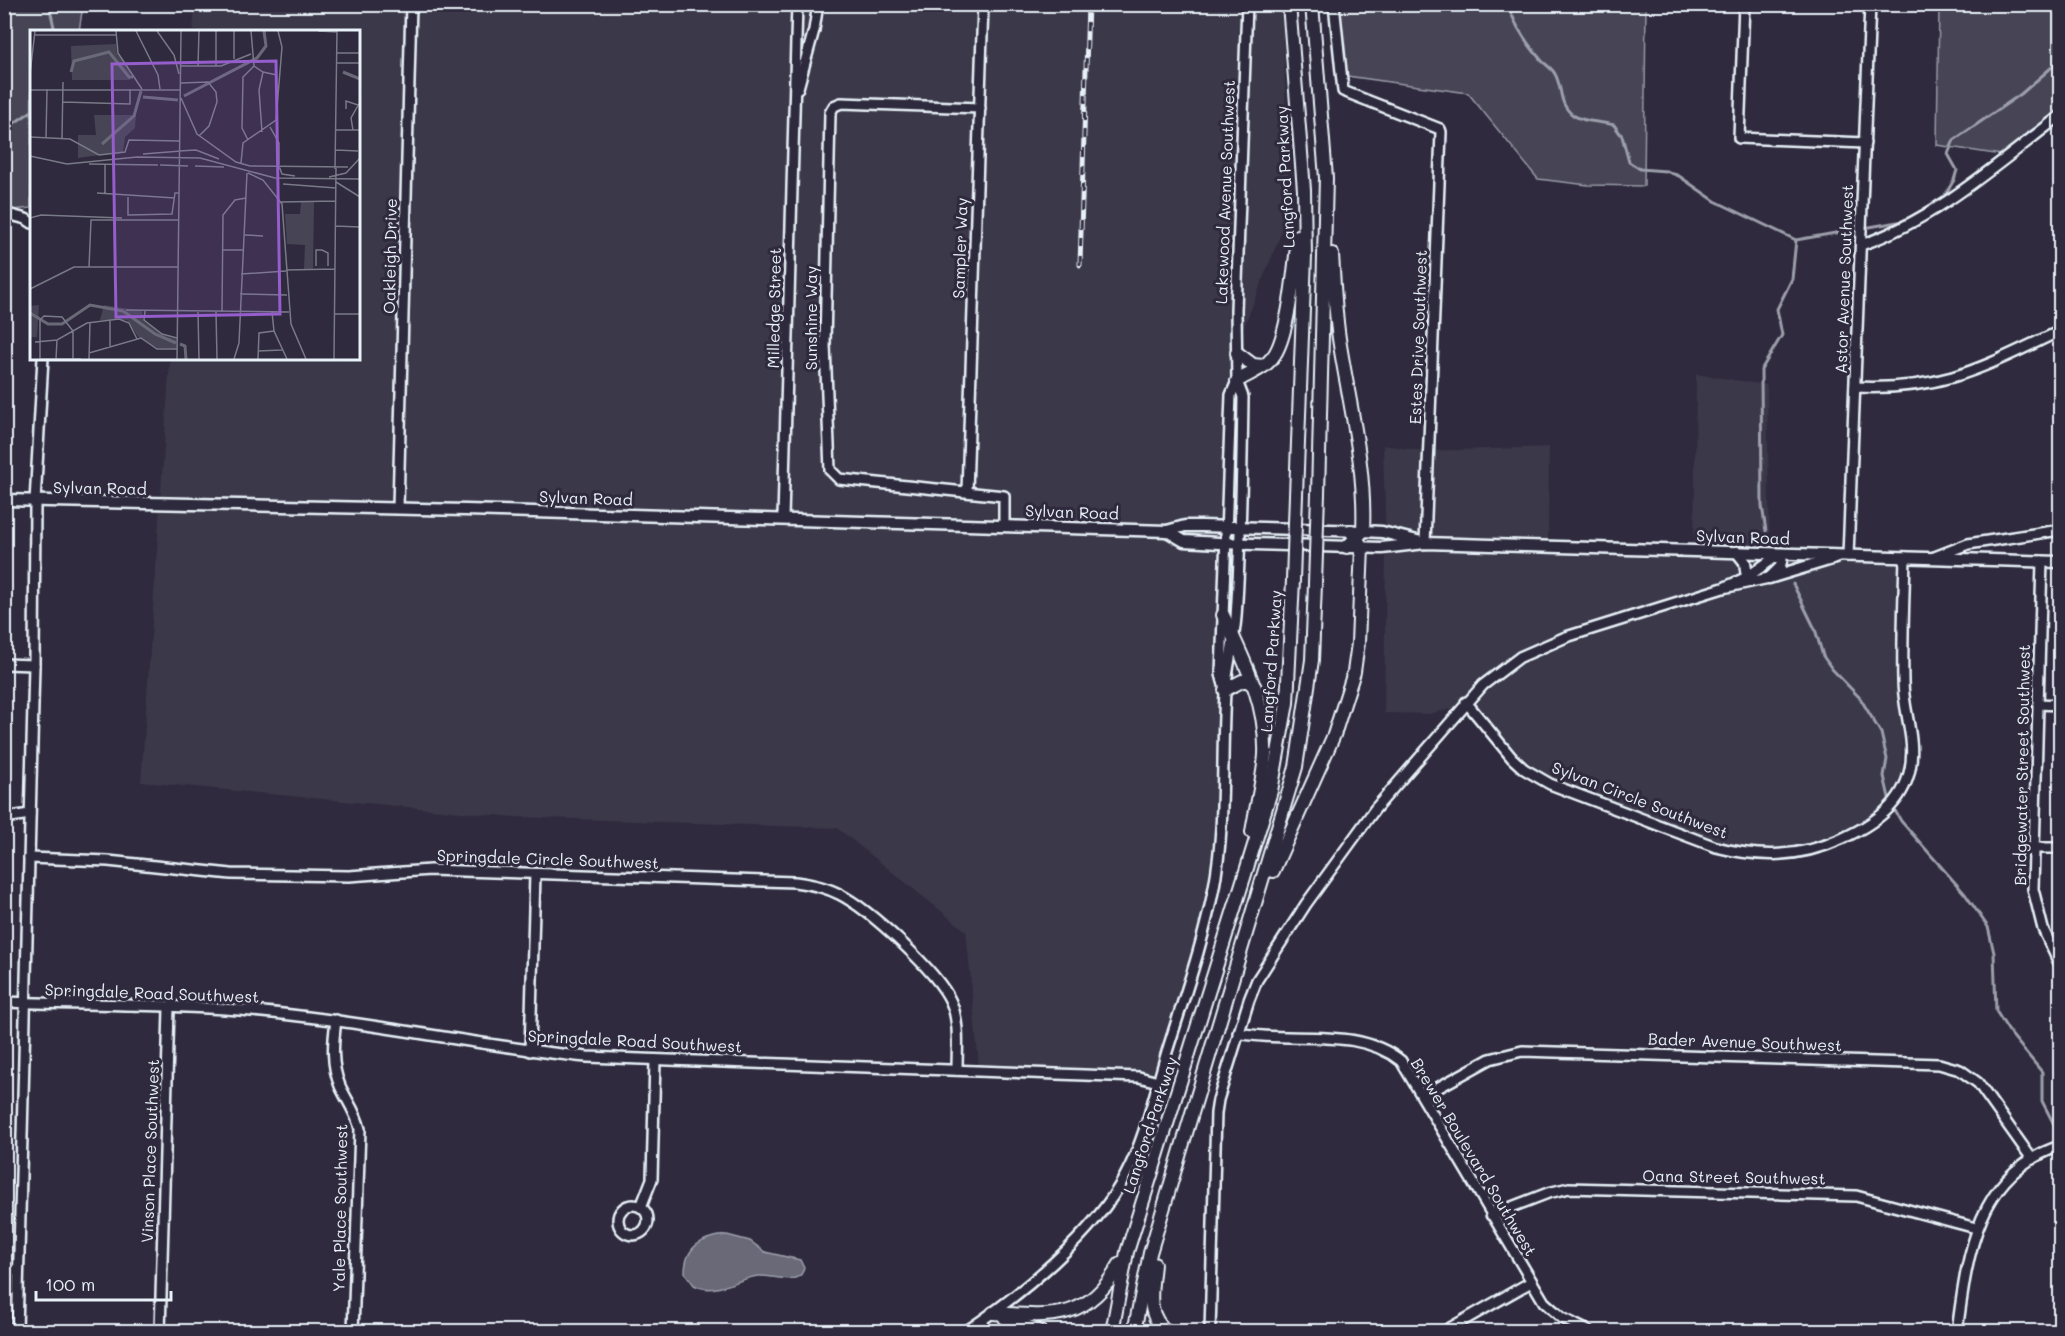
<svg xmlns="http://www.w3.org/2000/svg" width="2065" height="1336" viewBox="0 0 2065 1336" font-family="Mali,sans-serif">
<style>
.built{fill:#3b3749}
.green{fill:#464455;stroke:#979aa6;stroke-width:1.5}
.water{fill:#696978;stroke:#9c9fab;stroke-width:1.5}
.lines{fill:none;stroke-linecap:round;stroke-linejoin:round}
.stream{stroke:#9c9fab;stroke-width:3}
.minor-casing{stroke:#e8f1f8;stroke-width:14}
.major-casing{stroke:#e8f1f8;stroke-width:15}
.highway-casing{stroke:#e8f1f8;stroke-width:16}
.minor{stroke:#2f2a3d;stroke-width:9}
.major{stroke:#2f2a3d;stroke-width:10}
.highway{stroke:#2f2a3d;stroke-width:12}
.rail-casing{stroke:#e8f1f8;stroke-width:5}
.rail{stroke:#2f2a3d;stroke-width:3;stroke-dasharray:9;stroke-linecap:butt}
.highway-bridge-casing{stroke:#e8f1f8;stroke-width:16;stroke-linecap:butt}
.highway-bridge{stroke:#2f2a3d;stroke-width:12}
.labels{text-anchor:middle;stroke-width:6;stroke-linejoin:round;paint-order:stroke}
.street-label{font-size:16px;fill:#e8f1f8;stroke:#2f2a3d}
.inset-river{fill:none;stroke:#696978;stroke-width:3}
.inset-road{fill:none;stroke:#797a88;stroke-width:1.5}
.view{fill:#965dcd;fill-opacity:0.15;stroke:#965dcd;stroke-width:3}
.inset-edge{fill:none;stroke:#e8f1f8;stroke-width:3}
</style>
<rect width="100%" height="100%" fill="#2f2a3d"/>
<filter id="ink" filterUnits="userSpaceOnUse"><feTurbulence type="fractalNoise" baseFrequency=".0167" numOctaves="2"/><feDisplacementMap in="SourceGraphic" scale="12" xChannelSelector="R" yChannelSelector="G"/><feConvolveMatrix kernelMatrix="1 2 1 2 8 2 1 2 1" color-interpolation-filters="sRGB"/></filter>
<g filter="url(#ink)">
<g class="built">
<polygon points="195,5 1282,5 1290,211 1232,357 1214,902 1153,1075 979,1067 966,931 837,828 514,817 141,782 170,359 358,358 358,32 193,31"/>
<polygon points="1696,374 1767,385 1770,552 1906,553 1902,796 1830,845 1755,850 1639,822 1524,765 1474,704 1429,714 1384,713 1386,546 1383,445 1423,451 1549,447 1548,548 1694,550"/>
</g>
<g class="green">
<polygon points="5,5 83,5 79,31 32,32 31,208 5,211"/>
<polygon points="1337,5 1646,5 1644,186 1588,185 1538,179 1468,93 1347,76"/>
<polygon points="1939,5 2060,5 2060,116 2008,156 1937,145"/>
</g>
<path class="water" d="M727,1235L750,1241L765,1252L800,1260L804,1268C802,1274 801,1276 795,1278C783,1281 770,1275 758,1276C735,1279 717,1296 694,1285L685,1273C685,1246 703,1237 727,1235Z"/>
<g class="lines">
<g class="stream">
<polyline points="49,4 55,32"/>
<path d="M1508,4C1514,25 1528,45 1542,61C1546,65 1552,68 1555,74C1563,88 1558,104 1573,115C1584,123 1602,121 1614,125L1622,136L1629,162L1640,169L1666,171L1679,176L1715,201L1796,240L1909,220"/>
<polyline points="4,130 32,111"/>
<polyline points="1942,200 1954,180 1957,170 1948,154 1954,140 2021,94 2060,60"/>
<polyline points="1766,531 1762,506 1761,370 1782,335 1777,309 1792,279 1796,240"/>
<polyline points="1793,584 1815,629 1823,656 1832,669 1860,698 1881,733 1887,759 1884,776 1890,802 1901,821 1965,894 1988,927 1994,953 1996,1011 2010,1033 2042,1072 2042,1101 2060,1136"/>
</g>
<g class="minor-casing">
<g id="minor">
<polyline points="1334,4 1343,91 1440,129 1441,132 1425,543"/>
<polyline points="1744,4 1739,138 1865,143"/>
<polyline points="798,88 814,30 818,4"/>
<polyline points="980,108 841,103 834,106 830,113 825,345 830,470 839,479 1004,496 1004,525"/>
<polyline points="4,213 26,219 32,223"/>
<path d="M1861,245C1936,219 1997,164 2060,116"/>
<path d="M1855,387C1944,391 1983,367 2060,331"/>
<polyline points="967,492 983,4"/>
<polyline points="398,508 411,4"/>
<polyline points="783,519 797,4"/>
<polyline points="1848,556 1870,4"/>
<polyline points="1932,558 1968,544 2060,530"/>
<polyline points="2042,561 2033,889 2043,929 2060,965"/>
<polyline points="4,664 34,665"/>
<polyline points="1224,685 1221,674 1231,395 1237,381"/>
<path d="M1466,702L1512,758L1524,769L1550,784L1716,847C1759,858 1799,858 1841,839C1884,820 1917,792 1911,740C1909,720 1903,701 1903,681C1902,640 1904,598 1905,557"/>
<polyline points="2038,704 2060,705"/>
<polyline points="4,818 30,814"/>
<polyline points="2033,848 2060,848"/>
<path d="M29,858L108,861L231,874L349,876L430,870L795,882C810,884 826,887 839,894C869,909 938,972 951,1002C960,1023 957,1048 957,1070"/>
<path d="M4,1002C90,1005 178,1004 263,1012C372,1022 479,1046 587,1057L1139,1077L1158,1082"/>
<path d="M336,1020C333,1043 331,1064 340,1086C347,1101 356,1112 360,1129L353,1332"/>
<path d="M1238,1033C1291,1044 1357,1025 1401,1061L1544,1302L1562,1318L1590,1332"/>
<polyline points="530,1051 535,874"/>
<polyline points="1423,1096 1490,1059 1522,1051 1939,1064 1960,1070 1978,1083 2032,1159"/>
<circle cx="633" cy="1220" r="15"/>
<polyline points="641,1207 652,1179 655,1060"/>
<polyline points="1491,1215 1548,1193 1569,1188 1856,1196 1976,1228"/>
<polyline points="4,1269 18,1270"/>
<polyline points="17,1332 34,665 35,502 43,358"/>
<polyline points="160,1332 169,1008"/>
<path d="M965,1332C1020,1295 1094,1235 1125,1176C1145,1139 1154,1095 1166,1055C1183,1000 1203,944 1214,887C1226,824 1221,758 1225,693C1227,668 1234,643 1236,617C1241,544 1242,471 1243,397L1237,381L1236,310L1247,4"/>
<polyline points="1210,1332 1216,1113 1218,1100 1249,1000 1257,980 1306,904 1375,809 1483,685 1520,657 1566,637 1723,588 1769,578 1780,567 1782,560 1780,554 1747,577 1723,588"/>
<polyline points="1443,1332 1531,1282"/>
<path d="M1957,1332C1967,1257 1976,1173 2060,1146"/>
</g>
</g>
<g class="major-casing">
<g id="major">
<polyline points="4,500 466,510 1167,531 1185,526 1202,526 1363,531 1382,532 1425,543"/>
<polyline points="1167,531 1184,541 1219,543 1382,548 1425,543 2060,562"/>
<polyline points="1737,552 1745,562 1747,577"/>
<polyline points="1769,578 1835,558"/>
</g>
</g>
<g class="highway-casing">
<g id="highway">
<polyline points="1289,4 1304,190 1305,256 1296,495"/>
<polyline points="1312,4 1326,178 1318,494"/>
<path d="M1332,254C1334,284 1335,315 1340,345C1350,407 1366,468 1363,531L1347,547"/>
<polyline points="1237,353 1253,365 1263,366"/>
<path d="M1237,381C1248,374 1264,369 1272,358C1289,339 1295,263 1298,236"/>
<path d="M1223,615C1244,660 1267,704 1265,755C1263,780 1256,807 1252,832"/>
<polyline points="1225,690 1242,681 1248,681 1255,687"/>
<polyline points="1273,871 1334,735 1354,672 1358,643 1362,547 1351,531"/>
<path d="M1154,1264C1152,1288 1144,1316 1168,1332"/>
<path d="M993,1313C1052,1317 1087,1322 1120,1264"/>
<polyline points="1005,1318 1041,1332"/>
<polyline points="1112,1332 1127,1252 1271,791 1287,703 1293,580"/>
<polyline points="1134,1332 1150,1253 1296,767 1312,660 1315,584"/>
</g>
</g>
<use href="#minor" class="minor"/>
<use href="#major" class="major"/>
<use href="#highway" class="highway"/>
<g class="rail-casing">
<polyline id="rail" points="1080,265 1088,4"/>
</g>
<use href="#rail" class="rail"/>
<g class="highway-bridge-casing">
<g id="highway-bridge">
<polyline points="1293,580 1296,495"/>
<polyline points="1315,584 1318,494"/>
</g>
</g>
<use href="#highway-bridge" class="highway-bridge"/>
</g>
</g>
<g class="labels">
<g class="street-label">
<text transform="translate(1285 177) rotate(-93)" y="6">Langford Parkway</text>
<text transform="translate(1225 192) rotate(-88)" y="6">Lakewood Avenue Southwest</text>
<text transform="translate(960 248) rotate(-88)" y="6">Sampler Way</text>
<text transform="translate(390 256) rotate(-89)" y="6">Oakleigh Drive</text>
<text transform="translate(1844 279) rotate(-88)" y="6">Astor Avenue Southwest</text>
<text transform="translate(774 308) rotate(-89)" y="6">Milledge Street</text>
<text transform="translate(811 318) rotate(-90)" y="6">Sunshine Way</text>
<text transform="translate(1418 337) rotate(-88)" y="6">Estes Drive Southwest</text>
<text transform="translate(100 488) rotate(1)" y="6">Sylvan Road</text>
<text transform="translate(586 498) rotate(2)" y="6">Sylvan Road</text>
<text transform="translate(1072 512) rotate(2)" y="6">Sylvan Road</text>
<text transform="translate(1743 537) rotate(2)" y="6">Sylvan Road</text>
<text transform="translate(1271 661) rotate(-86)" y="6">Langford Parkway</text>
<text transform="translate(2022 765) rotate(-89)" y="6">Bridgewater Street Southwest</text>
<text transform="translate(1640 800) rotate(21)" y="6">Sylvan Circle Southwest</text>
<text transform="translate(548 859) rotate(2)" y="6">Springdale Circle Southwest</text>
<text transform="translate(152 993) rotate(2)" y="6">Springdale Road Southwest</text>
<text transform="translate(635 1041) rotate(3)" y="6">Springdale Road Southwest</text>
<text transform="translate(1745 1042) rotate(2)" y="6">Bader Avenue Southwest</text>
<text transform="translate(1150 1125) rotate(-72)" y="6">Langford Parkway</text>
<text transform="translate(150 1151) rotate(-88)" y="6">Vinson Place Southwest</text>
<text transform="translate(1474 1157) rotate(59)" y="6">Brewer Boulevard Southwest</text>
<text transform="translate(1734 1177) rotate(1)" y="6">Oana Street Southwest</text>
<text transform="translate(340 1208) rotate(-89)" y="6">Yale Place Southwest</text>
</g>
</g>
<g transform="translate(30 30)">
<rect width="330" height="330" fill="#2f2a3d"/>
<path d="M86,14L87,23L101,41L100,50H42L41,16ZM64,85H106L105,98L95,107L93,122L48,128V105H66ZM271,171H284L283,239H274L275,215L257,214L255,184H270ZM9,275L7,307H0V276ZM74,275L112,281L113,289L135,306L147,309V319L127,318L108,307L97,290H70Z" fill="#464455"/>
<path class="inset-river" d="M41,42L44,31L79,22L99,47H103M313,42L330,49M154,66L227,28L236,16L234,1M113,67L148,70M72,114L104,86L111,61M0,283L18,294H32L60,275L93,281L125,304L146,313M150,314L155,316L156,329"/>
<path class="inset-road" d="M86,1L88,23L112,59M106,1L128,45L130,59M127,1L144,25L149,44M221,1L224,36L233,42L247,45M288,1L307,2M5,5H86M307,23H330M204,29V1M307,33H330M151,36H191L221,24M168,36L169,1M186,36V1M0,44L5,1M151,53L178,52L186,62L187,72L179,96L169,106M0,60H151M151,68L167,104L206,132L220,136L318,137M33,72L100,74V59M316,79V71L328,75M240,97L249,113V135M306,100H330M323,100L321,88L330,72M232,102L229,60L233,42M0,107L40,109L69,125L95,122L99,110L150,111M16,108L17,59M32,108L33,52M218,110L212,98L213,47L224,36M306,120L328,121M149,121L166,120L189,129M113,124L151,121M0,126L37,134L107,127L170,128L245,148L330,149M211,133L213,113L246,90L252,17L248,1M59,134L128,135M130,135L158,136M165,136L194,137M249,136L252,144L265,146M305,139L307,1M218,143L233,150L252,174L261,294L276,329M299,147L316,143L330,128M306,152L330,167M253,154L306,158M67,163L145,168M75,164V134M98,167V185L142,184L145,163H149M251,172L306,171M0,188L11,185L92,188M305,196L330,197M215,205L233,206M192,220H214M286,236V220H292L298,223V236M59,237L61,190H148M256,240L305,239M211,244L256,241M0,259L44,237H148M210,264L257,265M96,280L259,282M115,281L114,290L132,304L147,308M168,282L169,329M186,282L187,329M192,282L193,185L205,170L216,168M242,282L244,301L257,329M305,284H330M80,291V317M5,312L27,310L57,293L89,289L99,293L107,309M228,321L252,320M59,323L111,308L127,319H147M10,329V290L14,286L32,287L43,301V329M11,329H51M26,329L27,310M59,329L60,293M147,329L151,1M204,329L209,313L217,143M228,329L229,303L244,301M304,329L306,137"/>
<path class="view" d="M246,31L250,284L86,287L82,34Z"/>
<rect width="330" height="330" class="inset-edge"/>
</g>
<rect width="2065" height="1336" fill="none" stroke="#2f2a3d" stroke-width="24"/>
<rect x="12" y="12" width="2041" height="1312" fill="none" stroke="#e8f1f8" stroke-width="2" filter="url(#ink)"/>
<path d="M36 1291v9h135v-9" fill="none" stroke="#e8f1f8" stroke-width="3"/>
<text x="45" y="1291" font-size="18" fill="#e8f1f8" stroke="#2f2a3d" stroke-width="4.5" paint-order="stroke">100 m</text>
</svg>
